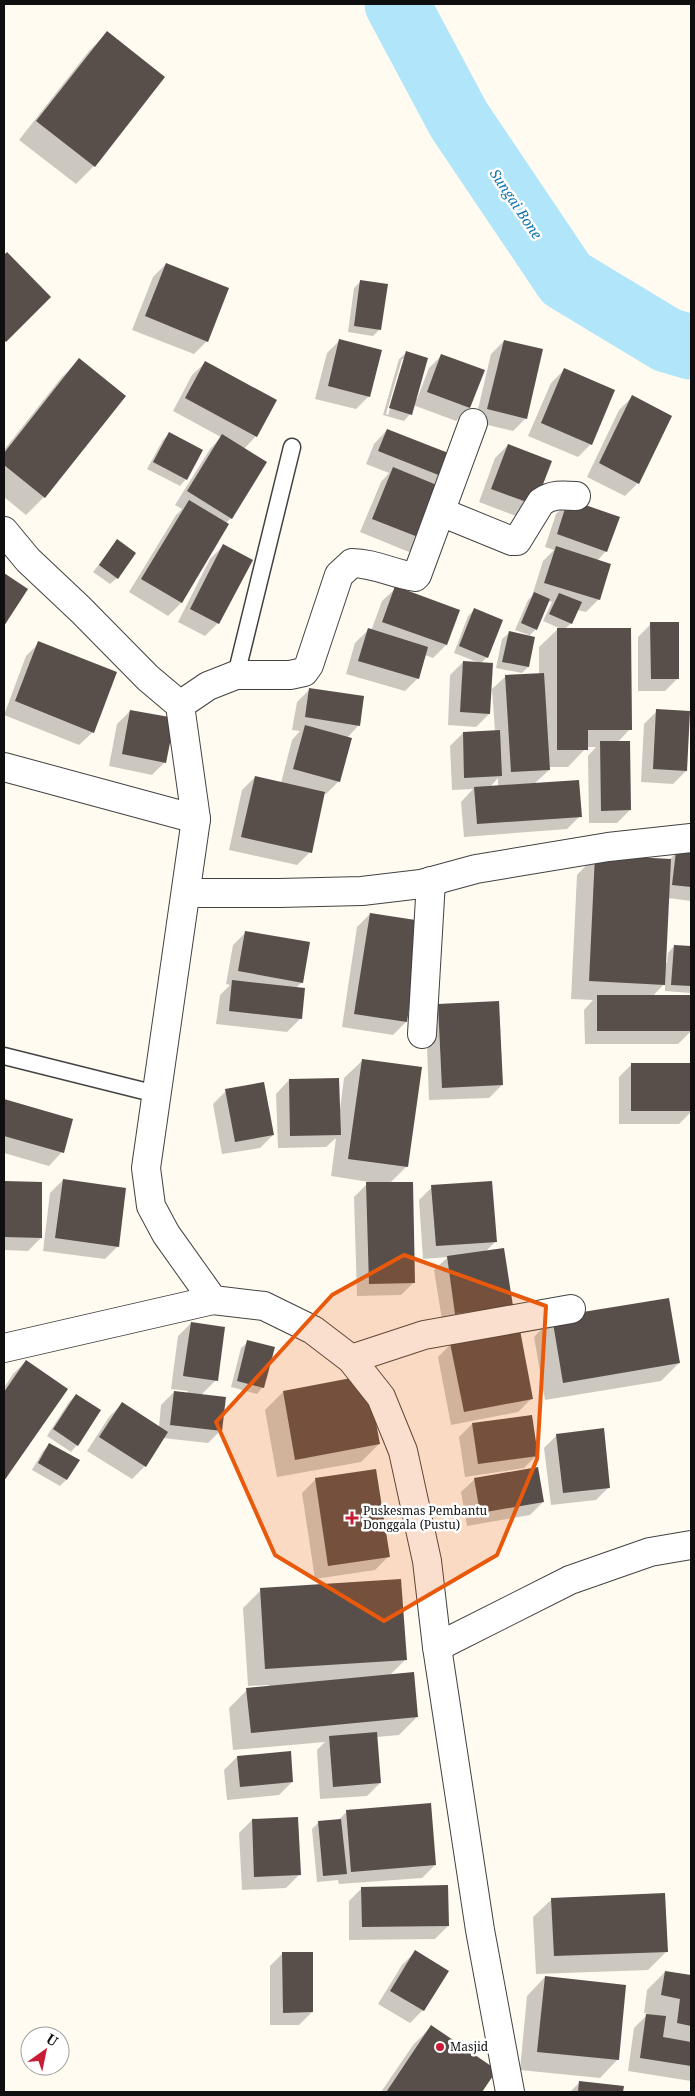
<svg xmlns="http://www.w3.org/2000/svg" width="695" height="2096" viewBox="0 0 695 2096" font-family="'Noto Serif',serif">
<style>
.shadow{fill:#0003;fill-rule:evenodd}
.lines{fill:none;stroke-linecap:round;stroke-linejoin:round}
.river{stroke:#b1e6fa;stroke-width:65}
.building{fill:#584e4a}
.service-casing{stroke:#424242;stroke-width:19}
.minor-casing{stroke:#424242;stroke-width:30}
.tertiary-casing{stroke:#424242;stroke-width:30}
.path{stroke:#313131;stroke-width:3;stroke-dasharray:5 2.5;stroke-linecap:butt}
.service{stroke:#fff;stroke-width:16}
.minor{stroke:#fff;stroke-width:28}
.tertiary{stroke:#fff;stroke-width:28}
.marked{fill:#e8590c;fill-opacity:0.2;stroke:#e8590c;stroke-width:4;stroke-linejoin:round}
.poi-dot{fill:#c91d35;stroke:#fff;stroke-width:2}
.labels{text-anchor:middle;stroke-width:5;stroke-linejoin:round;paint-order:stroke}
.poi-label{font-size:12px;fill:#0f0f0f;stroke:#fff;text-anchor:start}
.water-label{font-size:14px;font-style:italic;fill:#0f75aa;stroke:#fff}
</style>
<rect width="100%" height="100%" fill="#fffbf1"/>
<g class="shadow">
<polygon points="107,33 94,166 76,184 19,140 89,51"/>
<polygon points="7,254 49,297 4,342 4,256"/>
<polygon points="166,264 207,341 194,354 132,330 153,277"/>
<polygon points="361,281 380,329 373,336 348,332 354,288"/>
<polygon points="340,340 369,396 356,409 315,399 327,353"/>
<polygon points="504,341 526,418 513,431 475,422 491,354"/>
<path d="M406,353L415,398L417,399L429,368L442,355L483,371L469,408L456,421L413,405L410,414L404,421L383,415L399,359ZM402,359H405L388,415L386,414Z"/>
<polygon points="79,360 44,497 26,515 4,497 4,450 61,378"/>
<polygon points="206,362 256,436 244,449 266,462 231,518 225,524 227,525 181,603 168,616 129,592 176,515 182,509 175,505 210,449 221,437 173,411 192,375"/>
<polygon points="564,370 591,444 578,457 528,436 551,383"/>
<polygon points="632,397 638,483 625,496 587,477 619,410"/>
<polygon points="387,430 454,457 422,538 409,552 360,532 381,482 389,473 366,464 374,444"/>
<polygon points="169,434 186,479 180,486 147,469 163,440"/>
<polygon points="508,445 550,461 521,518 479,502 495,458"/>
<path d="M569,501L606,551L597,561L599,599L586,612L577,610L571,623L565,629L630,729L617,743L630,810L617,823H589L588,756L596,747H587L568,767H549V770L534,784L580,816L567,829L464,837L461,802L473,789L452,790L450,746L463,733L495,731L492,689L506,676L539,675V647L559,628L543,621L552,602L548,601L536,629L528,637L534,638L528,667L522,673L496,668L502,639L509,633L528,637L529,635L515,630L528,600L532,596L543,561L554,550L545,547L556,514ZM498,778V787L489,788Z"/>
<polygon points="117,541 117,578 110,584 93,572"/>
<polygon points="223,546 218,623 205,636 178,622 210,559"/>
<polygon points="396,588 458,611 446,645 433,658 425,655 418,678 405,691 346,674 355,643 368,630 371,631 382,601"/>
<polygon points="474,610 487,657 481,663 489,714 476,727 448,725 450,675 463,662 477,662 454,653 468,616"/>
<polygon points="651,624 678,678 665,691 638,691 638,637"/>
<polygon points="39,643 93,732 79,745 4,715 26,656"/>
<polygon points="310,689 359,725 347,738 339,781 326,794 323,793 310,852 297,865 229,850 242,790 255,777 281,783 292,740 300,731 292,730 297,702"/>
<polygon points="130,711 165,762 152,775 109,766 117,724"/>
<polygon points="657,711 686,771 673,784 641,782 644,724"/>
<polygon points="677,852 691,854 691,901 668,898 665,963 667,963 668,953 674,946 691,948 691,993 665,991 665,983 652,997 691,997 691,1031 678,1044 585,1044 584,1010 593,1000 571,999 577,875 595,856 669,860"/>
<polygon points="370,914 406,1022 393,1035 342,1027 357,927"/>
<polygon points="246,932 302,982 296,988 300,1019 287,1032 216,1024 220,995 230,985 226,984 233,945"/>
<polygon points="439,1005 502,1085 489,1098 429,1100 426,1019"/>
<polygon points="363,1060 407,1166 390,1183 414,1282 401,1295 357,1296 354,1197 369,1182 331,1176 336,1138 326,1147 278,1148 276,1094 289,1080 340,1109 344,1078"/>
<polygon points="632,1064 691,1064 691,1112 679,1124 619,1124 619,1077"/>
<polygon points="226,1091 273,1135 260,1148 222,1154 213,1104"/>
<polygon points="4,1101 72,1120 62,1152 49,1166 4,1153"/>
<polygon points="63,1180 118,1246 105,1259 43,1251 50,1193"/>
<polygon points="4,1183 41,1183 41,1238 28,1251 4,1250"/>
<polygon points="432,1187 496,1241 485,1252 512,1305 443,1326 434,1270 448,1257 423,1259 419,1200"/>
<polygon points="552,1318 679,1363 661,1381 545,1400 534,1337"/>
<polygon points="191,1323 216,1380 201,1395 221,1430 208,1443 163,1438 145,1466 132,1479 87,1451 109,1417 122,1404 159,1427 161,1405 174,1392 187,1393 188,1391 171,1389 178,1336"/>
<polygon points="248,1342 263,1387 257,1394 231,1387 241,1348"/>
<polygon points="451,1344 531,1399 518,1412 451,1425 438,1357"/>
<polygon points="26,1361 66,1389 4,1479 4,1388 13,1374"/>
<polygon points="283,1392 379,1444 361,1462 277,1477 265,1410"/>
<polygon points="76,1395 77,1445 71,1452 47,1436 69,1402"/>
<polygon points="531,1416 537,1455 524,1468 465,1477 459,1437 472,1424"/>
<polygon points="557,1435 609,1487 596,1500 551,1505 544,1448"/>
<polygon points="50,1445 66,1480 60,1486 32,1470 43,1451"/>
<polygon points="375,1471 388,1557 375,1570 315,1579 302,1493 315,1480"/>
<polygon points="475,1479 543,1502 530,1515 467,1526 461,1492"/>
<polygon points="261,1590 405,1660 389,1676 417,1717 399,1735 376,1737 380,1783 367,1796 320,1799 317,1750 325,1742 233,1750 229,1708 247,1690 269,1687 269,1685 248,1686 243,1608"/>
<polygon points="237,1757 292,1782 279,1795 227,1800 224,1770"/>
<polygon points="347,1811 435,1865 422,1878 339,1884 338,1880 317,1882 312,1829 319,1822 338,1821"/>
<polygon points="252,1820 299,1875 286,1888 242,1890 239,1833"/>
<polygon points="362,1888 448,1926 435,1939 349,1940 349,1901"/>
<polygon points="552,1899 666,1952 648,1970 536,1974 533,1917"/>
<polygon points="415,1952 423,2010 410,2023 378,2004 402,1965"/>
<polygon points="283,1953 312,2012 299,2025 270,2025 270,1966"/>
<polygon points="665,1972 691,1976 691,2081 628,2071 634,2028 648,2014 644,2013 647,1990"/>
<polygon points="545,1977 618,2059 600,2078 520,2070 527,1996"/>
<polygon points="431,2027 495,2070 480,2092 381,2092 413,2045"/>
<polygon points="579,2083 622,2087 622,2092 570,2092"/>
</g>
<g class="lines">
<polyline class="river" points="397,4 459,120 566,279 667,340 691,347"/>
</g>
<g class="building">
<polygon points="107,31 165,77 95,167 36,121"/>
<polygon points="7,252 51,297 6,342 4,340 4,255"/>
<polygon points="166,263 229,288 208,342 145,316"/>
<polygon points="360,280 388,284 381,330 354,326"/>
<polygon points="339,339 382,350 370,397 328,386"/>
<polygon points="504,340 543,349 527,419 487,409"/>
<polygon points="406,351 428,358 412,415 389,408"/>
<polygon points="441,354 485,370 470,408 427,392"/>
<polygon points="79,358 126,396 45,498 4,465 4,453"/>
<polygon points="205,361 277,400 257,437 185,398"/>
<polygon points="564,368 615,390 592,445 541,423"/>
<polygon points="632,395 672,416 639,484 599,463"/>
<polygon points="387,429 456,456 446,478 378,451"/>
<polygon points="169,432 203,450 187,480 153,462"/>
<polygon points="222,434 267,462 232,519 187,491"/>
<polygon points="508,444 552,461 535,505 491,489"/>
<polygon points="393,467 444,488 423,539 372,519"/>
<polygon points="568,499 620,517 607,552 557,534"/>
<polygon points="189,500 229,524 182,603 141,579"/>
<polygon points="117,539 136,553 118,579 99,565"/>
<polygon points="223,544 253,560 219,624 190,609"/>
<polygon points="556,546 611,564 600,600 544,583"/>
<polygon points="4,573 28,589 4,626"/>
<polygon points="395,586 460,610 447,645 382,622"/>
<polygon points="534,592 550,599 537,630 521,623"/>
<polygon points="559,593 582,602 572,624 549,614"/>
<polygon points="474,608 503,620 488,658 459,646"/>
<polygon points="650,622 679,622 679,679 651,679"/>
<polygon points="368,628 428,647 419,679 358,661"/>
<polygon points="557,628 631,628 632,730 588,730 588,750 557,750"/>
<polygon points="509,631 535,637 529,667 502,662"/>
<polygon points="38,641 117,672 94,733 15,701"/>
<polygon points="463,661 493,663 490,714 460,712"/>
<polygon points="544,673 550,770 511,772 505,675"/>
<polygon points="309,688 364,696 360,726 305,717"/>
<polygon points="656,709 690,711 687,771 653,769"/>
<polygon points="130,710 175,718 166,763 122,754"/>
<polygon points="305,725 352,738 340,782 293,769"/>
<polygon points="500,730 502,776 464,778 463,732"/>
<polygon points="600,741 630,741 631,810 601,811"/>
<polygon points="255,776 325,792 312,853 241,837"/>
<polygon points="579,780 582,817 477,824 474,787"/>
<polygon points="676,851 691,853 691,887 672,885"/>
<polygon points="595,855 671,859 665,985 589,981"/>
<polygon points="370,913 422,921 407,1022 354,1014"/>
<polygon points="245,931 310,942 303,983 238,971"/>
<polygon points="674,945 691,946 691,986 671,985"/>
<polygon points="232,980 305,988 302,1019 229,1011"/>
<rect x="597" y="995" width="94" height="36"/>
<polygon points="499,1001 503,1085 442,1088 438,1004"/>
<polygon points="362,1059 422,1067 408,1167 348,1159"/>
<rect x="631" y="1063" width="60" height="48"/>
<polygon points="339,1078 341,1135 290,1136 289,1079"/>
<polygon points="264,1082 274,1135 235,1142 225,1089"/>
<polygon points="4,1099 73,1119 64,1153 4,1136"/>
<polygon points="63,1179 126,1188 119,1247 55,1238"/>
<polygon points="4,1181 42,1182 42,1238 4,1237"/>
<polygon points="492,1181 497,1242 436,1246 431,1185"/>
<polygon points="366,1182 413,1182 415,1283 369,1284"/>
<polygon points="504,1248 513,1306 455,1314 447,1256"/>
<polygon points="669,1298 680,1363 563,1383 552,1317"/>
<polygon points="191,1322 225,1327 218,1381 183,1376"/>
<polygon points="520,1330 533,1399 464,1412 450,1343"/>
<polygon points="247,1340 275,1347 264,1388 237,1381"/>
<polygon points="26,1360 68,1389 4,1481 4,1392"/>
<polygon points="367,1375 380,1444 295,1460 283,1391"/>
<polygon points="174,1391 226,1397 222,1431 170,1425"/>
<polygon points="76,1394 101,1410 78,1446 53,1429"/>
<polygon points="122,1402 168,1432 146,1467 99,1437"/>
<polygon points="532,1415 538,1456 478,1464 472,1423"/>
<polygon points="604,1428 610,1488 563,1493 556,1434"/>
<polygon points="49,1443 80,1460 67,1480 38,1463"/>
<polygon points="538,1467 544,1502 480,1513 474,1478"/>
<polygon points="376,1469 390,1557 328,1566 315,1478"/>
<polygon points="401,1579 407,1660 265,1669 260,1588"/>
<polygon points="414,1672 418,1717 251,1733 246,1688"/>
<polygon points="377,1732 381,1783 333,1787 329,1736"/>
<polygon points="291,1751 293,1782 240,1787 237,1756"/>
<polygon points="431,1803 436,1865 351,1872 346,1810"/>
<polygon points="298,1817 301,1875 254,1877 252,1819"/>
<polygon points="341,1819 347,1874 323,1876 318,1821"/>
<polygon points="448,1885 449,1926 362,1927 361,1887"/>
<polygon points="665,1893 668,1952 554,1956 551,1898"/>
<polygon points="415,1950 449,1971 424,2011 390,1991"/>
<polygon points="282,1952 313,1952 313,2012 283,2013"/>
<polygon points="665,1971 691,1975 691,2026 677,2023 680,1999 661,1995"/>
<polygon points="545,1976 626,1985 619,2060 537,2052"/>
<polygon points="646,2014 666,2016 663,2037 691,2042 691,2066 640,2058"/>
<polygon points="431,2025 497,2070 482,2092 387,2091"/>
<polygon points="579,2081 624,2086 623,2092 578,2092"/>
</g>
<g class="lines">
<g class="service-casing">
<g id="service">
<polyline points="236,675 292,447"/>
<polyline points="4,1056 156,1094"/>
</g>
</g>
<g class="minor-casing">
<g id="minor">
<path d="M441,512L512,541H517L541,502C552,494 563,495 576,496"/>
<path d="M180,705L208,686L236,675H290L304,672L309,665L339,575L352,563C374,563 393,574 415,577L417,575L473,423"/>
<polyline points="4,767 196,819"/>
<polyline points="187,893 279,893 362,891 421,884 476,869 608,847 691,838"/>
<polyline points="422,1034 431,881"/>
<polyline points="4,1348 213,1300"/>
<polyline points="351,1359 424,1335 571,1309"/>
<polyline points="437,1647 570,1580 650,1552 691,1545"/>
</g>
</g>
<g class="tertiary-casing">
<polyline id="tertiary" points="4,531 28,560 81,610 148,678 180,705 196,819 146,1168 151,1206 166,1234 213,1300 264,1306 313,1330 351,1359 381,1397 403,1451 427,1561 437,1647 480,1930 510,2092"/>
</g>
<polyline class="path" points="690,471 691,471"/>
<use href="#service" class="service"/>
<use href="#minor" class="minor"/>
<use href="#tertiary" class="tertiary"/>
</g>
<path class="marked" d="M404,1255L546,1306L537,1459L497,1555L384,1621L275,1555L216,1422L332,1295Z"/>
<g class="poi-dot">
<path d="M349.5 1510.5h5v5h5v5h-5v5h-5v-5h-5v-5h5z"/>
<circle cx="440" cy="2047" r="5"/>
</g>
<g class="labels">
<g class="poi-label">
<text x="363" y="1515">Puskesmas Pembantu<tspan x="363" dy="14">Donggala (Pustu)</tspan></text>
<text x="450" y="2051">Masjid</text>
</g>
<g class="water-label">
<text transform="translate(516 204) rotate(56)" y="5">Sungai Bone</text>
</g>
</g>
<rect width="695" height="2096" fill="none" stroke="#0f0f0f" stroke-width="10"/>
<g transform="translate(45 2051) rotate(33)"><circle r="24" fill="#ffffff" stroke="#9f9f9f"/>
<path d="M0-4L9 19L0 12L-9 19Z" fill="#c91d35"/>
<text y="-8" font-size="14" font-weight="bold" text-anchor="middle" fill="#0f0f0f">U</text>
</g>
</svg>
